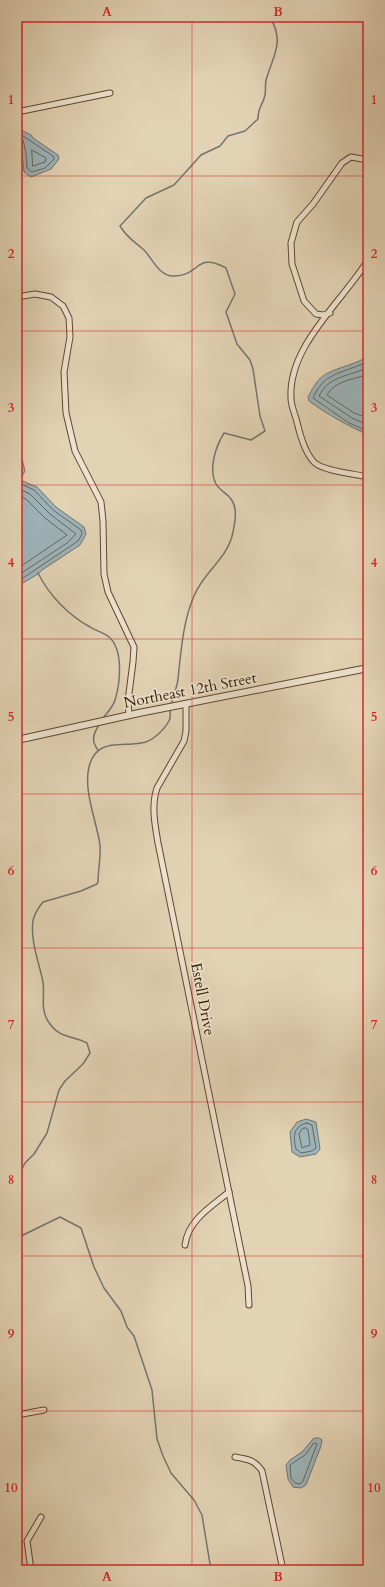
<svg xmlns="http://www.w3.org/2000/svg" width="385" height="1587" viewBox="0 0 385 1587" font-family="Cardo,serif">
<style>
.water{fill:#9cb4ba;stroke:#727670}
.lines{fill:none;stroke-linecap:round;stroke-linejoin:round}
.shore{stroke:#67675d;stroke-width:1}
.stream{stroke:#727670;stroke-width:1.5}
.minor-casing{stroke:#5e482d;stroke-width:7}
.tertiary-casing{stroke:#5e482d;stroke-width:8}
.minor{stroke:#ede2cf;stroke-width:5}
.tertiary{stroke:#ede2cf;stroke-width:6}
.grid{fill:none;stroke:#d62828;stroke-width:1;stroke-opacity:0.55}
.labels{text-anchor:middle;stroke-width:3.5;stroke-linejoin:round;paint-order:stroke}
.street-label{font-size:15px;fill:#321a00;stroke:#ede2cf}
.neatline{fill:none;stroke:#d62828;stroke-width:1.5}
.grid-label{font-size:13px;text-anchor:middle;font-weight:bold;fill:#d62828}
</style>
<rect width="100%" height="100%" fill="#e3d3b5"/>
<filter id="stains"><feTurbulence type="fractalNoise" baseFrequency=".005" numOctaves="4"/><feColorMatrix values="0 0 0 0 .2 0 0 0 0 .09 0 0 0 0 .02 0 0 0 .5 -.17"/></filter>
<radialGradient id="worn" r=".72"><stop offset=".6" stop-color="#630" stop-opacity="0"/><stop offset="1" stop-color="#630" stop-opacity=".3"/></radialGradient>
<g class="water">
<polygon points="17,128 31,135 33,138 58,155 59,159 51,169 31,177 24,172 22,153 17,137"/>
<path d="M368,355V435C347,425 328,415 309,401L308,397C312,390 316,381 323,376C333,368 363,363 368,355Z"/>
<path d="M17,457L22,459L25,471L20,480L37,487L56,507L84,527L86,534L80,545L42,570C37,576 25,581 17,587Z"/>
<polygon points="306,1119 316,1122 320,1149 316,1154 300,1157 292,1152 290,1132 297,1122"/>
<polygon points="314,1438 319,1438 322,1440 321,1446 306,1485 301,1488 293,1487 288,1479 286,1465 290,1460 302,1452"/>
</g>
<g class="lines">
<g class="shore">
<polyline points="17,132 53,156 54,159 45,168 32,172 27,168 26,153 23,140 17,138"/>
<polygon points="32,150 46,158 45,162 33,166"/>
<path d="M368,361C345,374 325,370 313,398L349,423L368,431"/>
<path d="M368,367C350,377 329,375 319,396L352,418L368,425"/>
<path d="M368,374C354,380 335,380 327,395L354,413L368,418"/>
<polyline points="17,482 34,490 53,510 81,530 82,534 78,541 17,582"/>
<polyline points="17,488 30,494 50,514 76,534 67,543 17,576"/>
<polyline points="17,495 26,499 45,518 67,535 17,569"/>
<path d="M307,1123L312,1125L316,1148L312,1151L301,1153L296,1149C293,1137 293,1126 307,1123Z"/>
<polygon points="306,1128 308,1130 310,1145 302,1148 299,1134 302,1129"/>
<polygon points="314,1443 317,1444 303,1481 300,1484 295,1483 291,1478 290,1465 305,1455"/>
</g>
<g class="stream">
<path d="M38,573C49,595 68,615 90,627C96,631 103,632 109,637C124,650 120,684 115,700C113,707 107,713 103,718"/>
<path d="M171,705C173,696 177,688 178,679C181,651 183,621 194,596C203,572 228,559 233,532C235,522 238,508 231,499C227,493 220,491 216,484C208,469 216,446 224,433L251,440L265,431L260,416L253,369L250,360L237,344L226,312L235,294L226,268C195,251 200,277 173,276C159,276 152,258 144,250C133,240 129,240 120,226L146,198L174,185L201,155L220,146L228,136L245,131L258,119C258,106 263,106 265,95C266,90 265,85 266,80C273,56 285,42 270,17"/>
<path d="M98,750C90,740 94,733 100,723"/>
<path d="M17,1178L25,1163L34,1154L47,1133L59,1090L65,1081L83,1064L90,1053L87,1043C71,1035 59,1039 48,1021C40,1009 45,995 43,982C39,962 30,940 33,921C34,914 39,907 43,902L81,891L97,884L98,882C98,870 101,857 100,845C97,822 83,791 89,767C96,738 120,747 141,743C152,742 164,730 169,721C171,718 170,713 170,709"/>
<polyline points="17,1238 60,1217 81,1228 94,1267 104,1288 121,1311 127,1327 134,1336 152,1390 157,1439 163,1456 171,1473 194,1500 202,1515 211,1570"/>
</g>
<g class="minor-casing">
<g id="minor">
<polyline points="17,112 110,93"/>
<path d="M368,260C342,302 288,346 291,398C291,406 295,414 297,422C300,435 305,454 315,463C324,471 355,474 368,477"/>
<polyline points="17,297 35,294 51,297 63,306 69,318 70,337 64,372 66,413 75,451 101,502 103,521 104,574 108,592 134,647 133,662 128,701 129,715"/>
<polyline points="330,313 323,315 316,314 304,301 292,264 291,243 297,222 313,204 342,163 351,157 368,160"/>
<path d="M186,704V731L184,741L157,788C151,806 155,825 158,843L248,1286L249,1305"/>
<path d="M185,1245C188,1220 211,1207 229,1192"/>
<polyline points="17,1415 44,1410"/>
<path d="M235,1457C247,1459 255,1460 262,1471L283,1570"/>
<polyline points="31,1570 27,1541 41,1517"/>
</g>
</g>
<g class="tertiary-casing">
<polyline id="tertiary" points="17,740 139,713 368,668"/>
</g>
<use href="#minor" class="minor"/>
<use href="#tertiary" class="tertiary"/>
</g>
<path class="grid" d="M192,17V1570M17,176H368M17,331H368M17,485H368M17,639H368M17,794H368M17,948H368M17,1102H368M17,1256H368M17,1411H368"/>
<g class="labels">
<g class="street-label">
<text transform="translate(190 690) rotate(-11)" y="5">Northeast 12th Street</text>
<text transform="translate(203 999) rotate(79)" y="5">Estell Drive</text>
</g>
</g>
<rect width="385" height="1587" fill="none" stroke="#e3d3b5" stroke-width="44"/>
<rect x="22" y="22" width="341" height="1543" class="neatline"/>
<g class="grid-label">
<text x="107" y="16">A</text>
<text x="278" y="16">B</text>
<text x="11" y="104">1</text>
<text x="374" y="104">1</text>
<text x="11" y="258">2</text>
<text x="374" y="258">2</text>
<text x="11" y="412">3</text>
<text x="374" y="412">3</text>
<text x="11" y="567">4</text>
<text x="374" y="567">4</text>
<text x="11" y="721">5</text>
<text x="374" y="721">5</text>
<text x="11" y="875">6</text>
<text x="374" y="875">6</text>
<text x="11" y="1029">7</text>
<text x="374" y="1029">7</text>
<text x="11" y="1184">8</text>
<text x="374" y="1184">8</text>
<text x="11" y="1338">9</text>
<text x="374" y="1338">9</text>
<text x="11" y="1492">10</text>
<text x="374" y="1492">10</text>
<text x="107" y="1581">A</text>
<text x="278" y="1581">B</text>
</g>
<rect width="100%" height="100%" filter="url(#stains)"/>
<rect width="100%" height="100%" fill="url(#worn)"/>
</svg>
